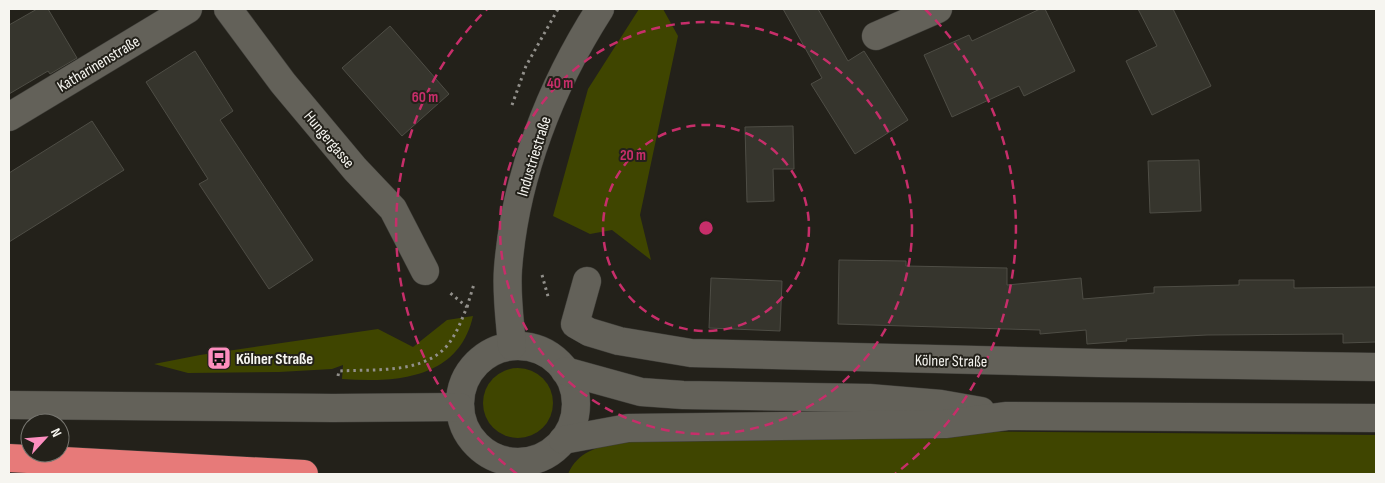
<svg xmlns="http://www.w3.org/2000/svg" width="1385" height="483" viewBox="0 0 1385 483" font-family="'Sofia Sans Condensed',sans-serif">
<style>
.green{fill:#3f4500}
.building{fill:#36352d;stroke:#4e4d45}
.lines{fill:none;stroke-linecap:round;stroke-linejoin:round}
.minor-casing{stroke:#3f3e39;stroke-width:29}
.highway-casing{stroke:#3f3e39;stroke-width:29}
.path{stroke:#92908b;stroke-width:3;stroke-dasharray:2.5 4;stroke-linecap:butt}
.minor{stroke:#636159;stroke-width:28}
.highway{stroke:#e77a79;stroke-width:28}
.ring{fill:none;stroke:#c72e6a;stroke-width:2.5;stroke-dasharray:9 6}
.labels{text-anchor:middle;stroke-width:4;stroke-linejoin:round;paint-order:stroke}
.street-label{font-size:16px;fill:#f6f5f0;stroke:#23211a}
.poi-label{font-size:16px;font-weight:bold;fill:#f6f5f0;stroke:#23211a;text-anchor:start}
.centre{fill:#c72e6a;stroke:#23211a;stroke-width:2.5}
.ring-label{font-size:15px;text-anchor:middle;font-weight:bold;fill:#c72e6a;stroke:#23211a;stroke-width:4;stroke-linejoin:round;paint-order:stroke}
</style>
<rect width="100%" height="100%" fill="#23211a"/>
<g class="green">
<polygon points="639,9 663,9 678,36 640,215 651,260 612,230 590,234 553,216 588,89"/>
<path d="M473,316C459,379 396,383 342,379L343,365L332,369L279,372L188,373L154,364L200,355L378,329L413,347L447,320Z"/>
<circle cx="518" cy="403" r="35"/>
<path d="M934,431L1376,435V474H568C578,451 597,448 619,441Z"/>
</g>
<g class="building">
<polygon points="37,9 48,9 77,58 50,74 48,71 9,94 9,25"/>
<polygon points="783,9 818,9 848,61 864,51 908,120 855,154 811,84 822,78"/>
<polygon points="1040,9 1045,9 1075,71 1024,96 1019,86 952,117 924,55 969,35 972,41"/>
<polygon points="1138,9 1173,9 1211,86 1152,115 1126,61 1157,46"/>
<polygon points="390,26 449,94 402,136 342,68"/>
<polygon points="195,51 233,111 220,120 313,260 269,289 199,184 208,179 146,82"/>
<polygon points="92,121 124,170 9,242 9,173"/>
<polygon points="793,126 794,169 773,169 774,201 747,202 745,127"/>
<polygon points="1199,160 1201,211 1150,213 1148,161"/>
<polygon points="839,260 906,261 906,266 1007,268 1007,285 1081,278 1083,299 1154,293 1154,287 1239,285 1239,280 1294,280 1294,288 1376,287 1376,342 1343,343 1343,334 1207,335 1126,339 1127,341 1087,344 1086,330 1040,334 1040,330 838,324"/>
<polygon points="711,278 782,281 780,331 709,328"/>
</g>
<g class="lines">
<g class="minor-casing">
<g id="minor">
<polyline points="228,9 283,83 355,169 393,209 425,271"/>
<polyline points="876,36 938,9"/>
<polyline points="9,117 188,9"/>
<polyline points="587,281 575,324 589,332 619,341 691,353 1098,363 1376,367"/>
<circle cx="518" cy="404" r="58"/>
<path d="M512,346C510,321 506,294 508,269C515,177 550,87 600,9"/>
<polyline points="565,371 641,392 683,395 869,398 941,404 981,411"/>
<polyline points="9,405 333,408 460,407"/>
<polyline points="563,440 628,428 945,424 1007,416 1376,418"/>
</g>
</g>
<g class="highway-casing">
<polyline id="highway" points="9,458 304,474"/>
</g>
<g class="path">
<polyline points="512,105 526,66 558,9"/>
<polyline points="542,275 549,300"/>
<polyline points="467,307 474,284"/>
<path d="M338,376L339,371C372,369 420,374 445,348C456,336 461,321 467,307L449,292"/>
</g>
<use href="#minor" class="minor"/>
<use href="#highway" class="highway"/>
</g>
<g class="ring">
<circle cx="706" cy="228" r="103"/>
<circle cx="706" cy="228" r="206"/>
<path d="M517 474A310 310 0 0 1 487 9M925 9A310 310 0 0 1 895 474"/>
</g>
<defs>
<g id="bus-square" transform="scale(1.25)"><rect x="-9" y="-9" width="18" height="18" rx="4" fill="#fd8ebf" stroke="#23211a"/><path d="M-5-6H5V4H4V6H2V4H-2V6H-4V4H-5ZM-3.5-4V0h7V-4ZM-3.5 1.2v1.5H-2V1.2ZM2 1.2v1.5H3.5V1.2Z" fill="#111"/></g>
</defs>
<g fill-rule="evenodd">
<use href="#bus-square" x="219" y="358"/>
</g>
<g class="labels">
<g class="street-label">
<text transform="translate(98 63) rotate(-31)" y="6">Katharinenstraße</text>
<text transform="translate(330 139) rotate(50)" y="6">Hungergasse</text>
<text transform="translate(533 156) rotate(-73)" y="6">Industriestraße</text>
<text transform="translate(951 360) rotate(1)" y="6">Kölner Straße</text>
</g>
<g class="poi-label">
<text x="236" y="364">Kölner Straße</text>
</g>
</g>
<circle cx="706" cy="228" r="8" class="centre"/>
<g class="ring-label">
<text x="560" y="88">40 m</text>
<text x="425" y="102">60 m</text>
<text x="633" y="160">20 m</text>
</g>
<rect width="1385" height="483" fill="none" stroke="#f6f5f0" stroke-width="20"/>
<g transform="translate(45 438) rotate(64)"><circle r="24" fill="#23211a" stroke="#777670"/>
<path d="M0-4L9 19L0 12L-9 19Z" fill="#fd8ebf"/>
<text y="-8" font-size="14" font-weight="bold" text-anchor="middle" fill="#f6f5f0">N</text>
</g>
</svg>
